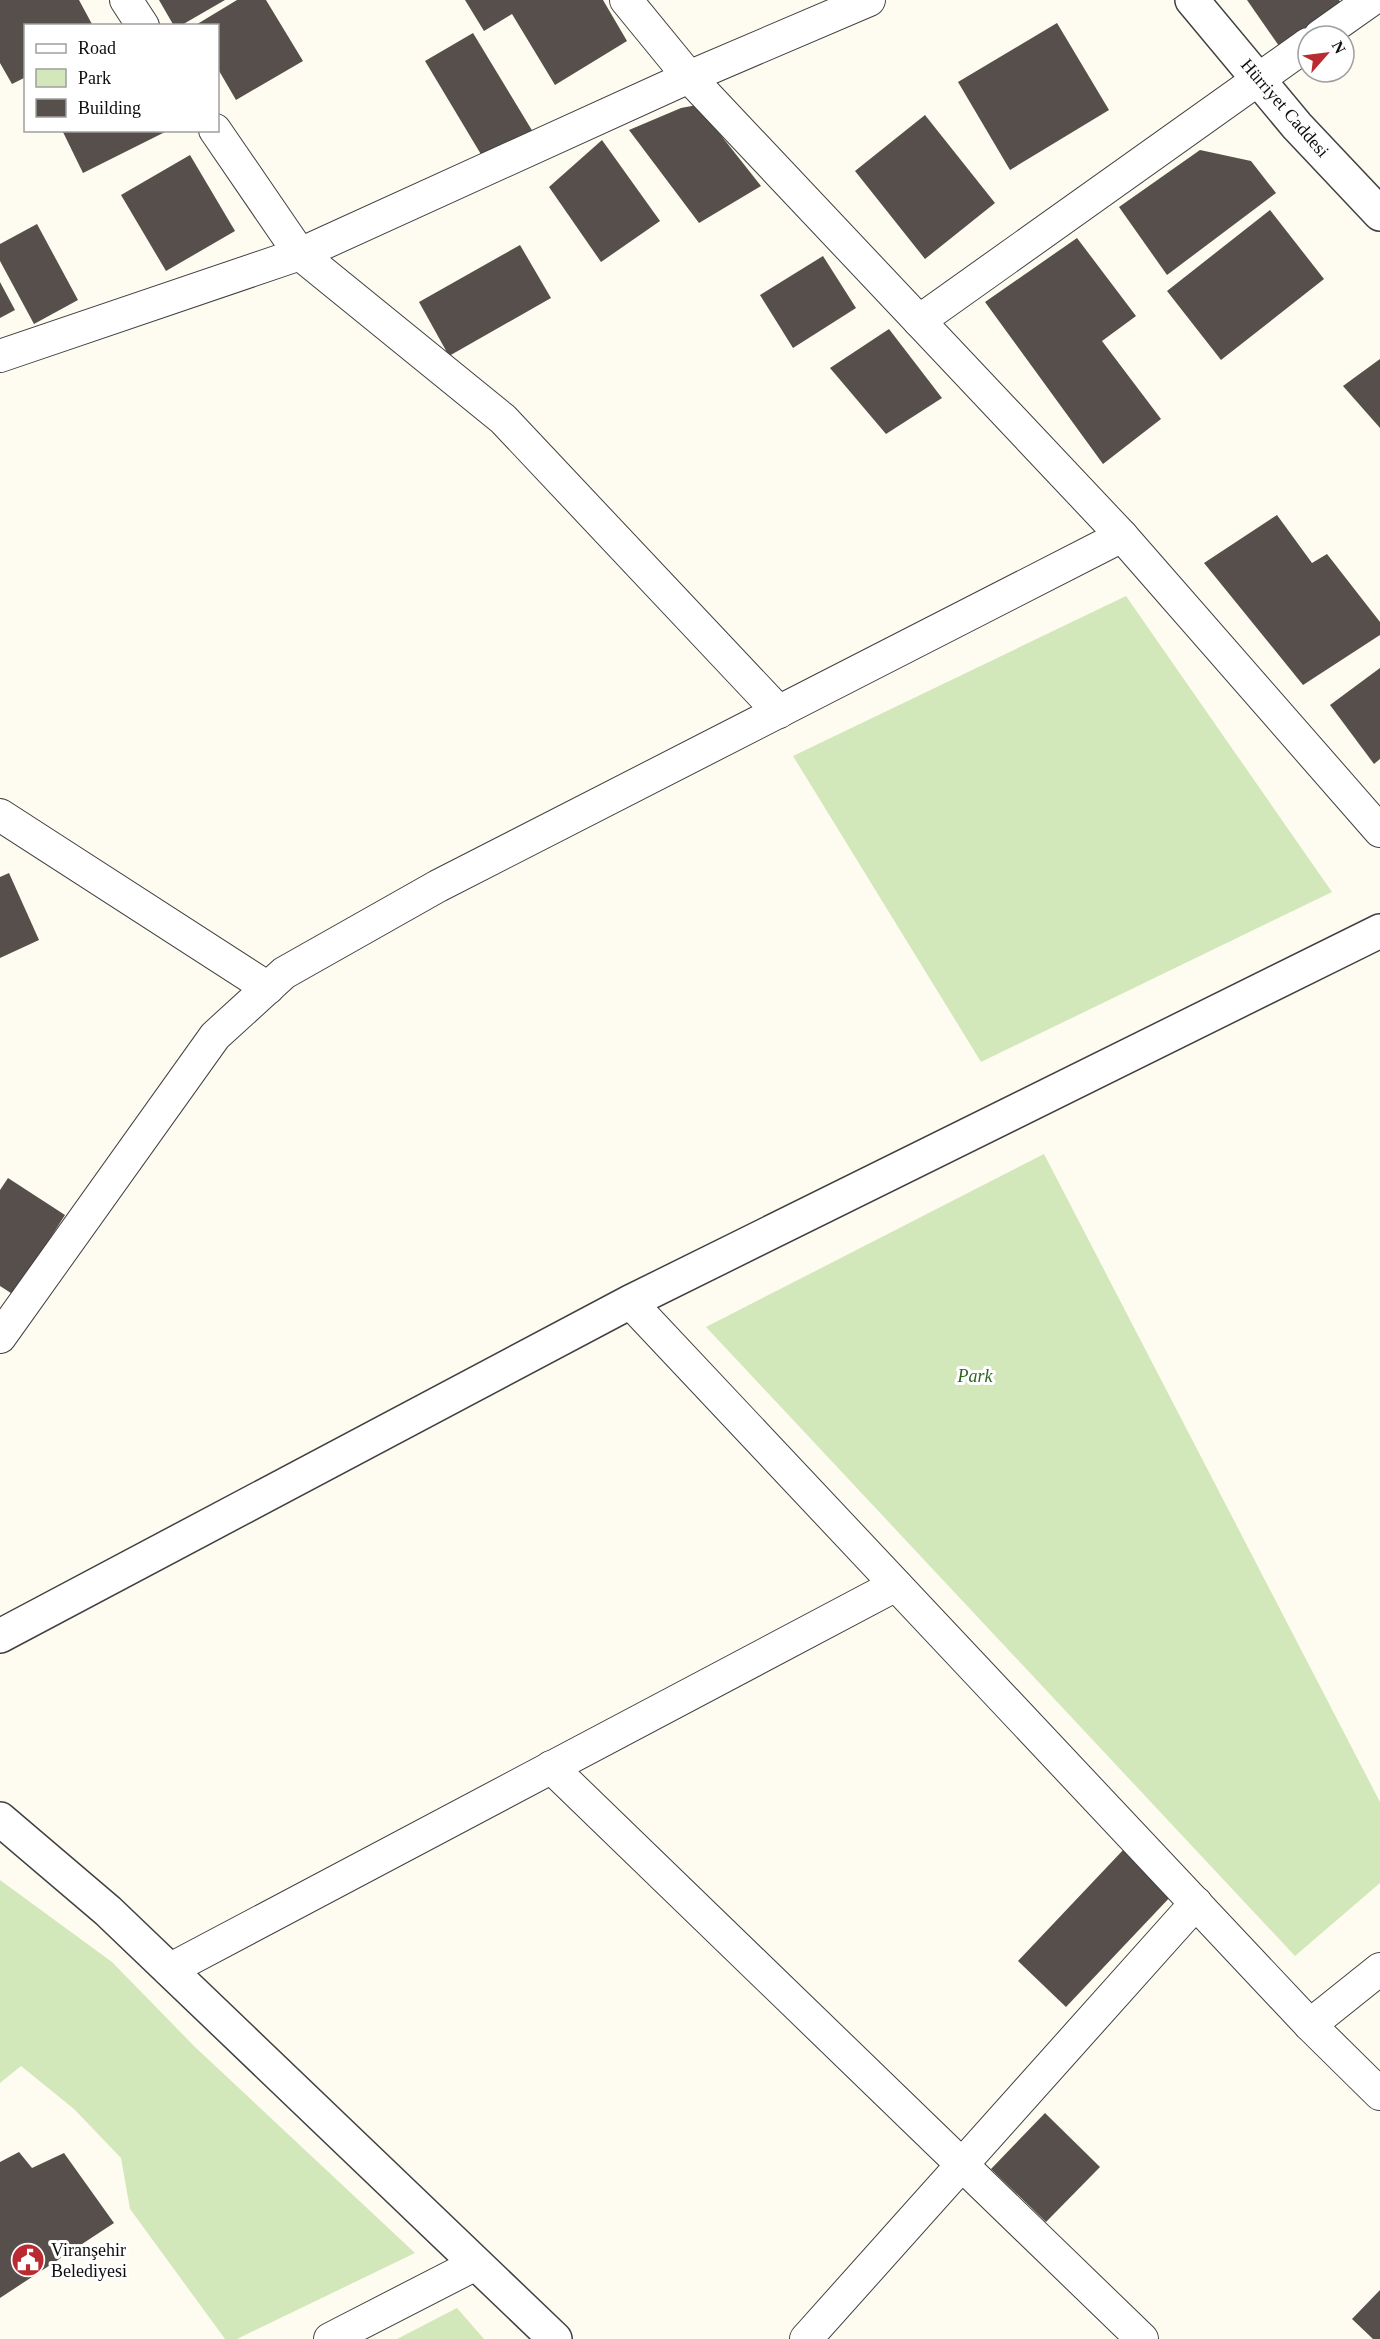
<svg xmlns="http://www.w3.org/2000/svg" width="1380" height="2339" viewBox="0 0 1380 2339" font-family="Georgia,serif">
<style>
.green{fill:#d2e8ba}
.building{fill:#574f4b}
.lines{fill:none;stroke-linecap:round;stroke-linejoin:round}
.minor-casing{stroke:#414141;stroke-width:34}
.tertiary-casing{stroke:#414141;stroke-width:36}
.minor{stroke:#fff;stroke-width:32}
.tertiary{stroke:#fff;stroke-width:33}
.labels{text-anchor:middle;stroke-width:6;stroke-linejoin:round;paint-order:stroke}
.street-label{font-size:18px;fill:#0e0e0e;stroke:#fff}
.park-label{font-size:18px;font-style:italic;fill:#2e6420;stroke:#fff}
.poi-label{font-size:18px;fill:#0e0e0e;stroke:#fff;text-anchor:start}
</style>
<rect width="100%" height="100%" fill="#fefcf0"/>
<g class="green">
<polygon points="1126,596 1332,892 981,1062 793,756"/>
<polygon points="1044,1154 1380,1802 1380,1883 1295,1956 706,1327"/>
<polygon points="0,1880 112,1962 195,2047 415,2253 237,2339 225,2339 130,2209 121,2158 74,2109 21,2066 0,2083"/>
<polygon points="457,2308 484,2339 397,2339"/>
</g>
<g class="building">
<polygon points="0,0 79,0 93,26 26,26 26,77 12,84 0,63"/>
<polygon points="159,0 225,0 180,26 174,26"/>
<polygon points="237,0 266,0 303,61 236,100 218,69 218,26 194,26"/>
<polygon points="465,0 603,0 627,41 555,85 512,14 484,31"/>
<polygon points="1247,0 1339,0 1341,3 1279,46"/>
<polygon points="1057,23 1109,110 1010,170 958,82"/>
<polygon points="473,33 533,132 485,161 425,61"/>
<polygon points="697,105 761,186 699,223 629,130 681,108"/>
<polygon points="925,115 995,203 925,259 855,171"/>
<polygon points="62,130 164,130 165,132 83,173"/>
<polygon points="602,140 660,221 601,262 549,187"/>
<polygon points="1200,150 1251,161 1276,193 1167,275 1119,207"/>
<polygon points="190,155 235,231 166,271 121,195"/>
<polygon points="1270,210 1324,279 1221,360 1167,291"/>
<polygon points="37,224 78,300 34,324 0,261 0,244"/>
<polygon points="1077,238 1136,316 1102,341 1161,419 1103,464 985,302"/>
<polygon points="520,245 551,298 449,356 419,302"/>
<polygon points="823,256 856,308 793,348 760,295"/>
<polygon points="0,282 15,310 0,318"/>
<polygon points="889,329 942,398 886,434 830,368"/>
<polygon points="1380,359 1380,428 1343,386"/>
<polygon points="1277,515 1312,563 1327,554 1380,622 1380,635 1303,685 1204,563"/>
<polygon points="1380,668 1380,759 1374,764 1330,705"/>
<polygon points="9,873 39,940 0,958 0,877"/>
<polygon points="8,1178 65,1215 14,1295 0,1286 0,1190"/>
<polygon points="1125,1848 1173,1894 1066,2007 1018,1961"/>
<polygon points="1045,2113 1100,2167 1046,2222 991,2169"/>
<polygon points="19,2152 32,2168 64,2153 114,2223 0,2298 0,2162"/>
<polygon points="1380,2290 1380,2339 1373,2339 1352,2319"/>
</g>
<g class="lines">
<g class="minor-casing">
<g id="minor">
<polyline points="126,0 143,26"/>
<polyline points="626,0 689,77 1122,536 1380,831"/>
<polyline points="1320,36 1371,0"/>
<polyline points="215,130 300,254 503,419 779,712"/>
<polyline points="919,321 1308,44"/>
<polyline points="0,356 300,254 689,77 869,0"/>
<polyline points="0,815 268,988"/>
<polyline points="630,1302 1310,2025 1380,2094"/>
<polyline points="0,1337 215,1036 284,973 438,886 1122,536"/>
<polyline points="551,1767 1142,2339"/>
<polyline points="169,1970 896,1585"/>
<polyline points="1310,2025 1380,1969"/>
<polyline points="330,2339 476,2264"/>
<polyline points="806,2339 1196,1903"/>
</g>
</g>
<g class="tertiary-casing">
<g id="tertiary">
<polyline points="1192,0 1297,126 1380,214"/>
<polyline points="0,1636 630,1302 1380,931"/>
<polyline points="0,1819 108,1911 555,2339"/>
</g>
</g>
<use href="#minor" class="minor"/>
<use href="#tertiary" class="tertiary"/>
</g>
<defs>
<g id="civic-disc" transform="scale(1.725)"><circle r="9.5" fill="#ba2a31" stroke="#fff"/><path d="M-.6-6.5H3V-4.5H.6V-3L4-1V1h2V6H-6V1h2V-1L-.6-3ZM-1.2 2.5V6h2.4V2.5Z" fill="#fff"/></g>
</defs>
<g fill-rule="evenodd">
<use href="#civic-disc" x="28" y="2260"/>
</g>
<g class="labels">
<g class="street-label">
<text transform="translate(1285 108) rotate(49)" y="6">Hürriyet Caddesi</text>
</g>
<g class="park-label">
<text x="975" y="1382">Park</text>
</g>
<g class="poi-label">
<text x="51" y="2256">Viranşehir<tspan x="51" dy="21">Belediyesi</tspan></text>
</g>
</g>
<rect x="24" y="24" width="195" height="108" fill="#ffffff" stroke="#9f9f9f" stroke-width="1.5"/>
<rect x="36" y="44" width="30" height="9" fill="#ffffff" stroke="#9f9f9f" stroke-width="1.5"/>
<text x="78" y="54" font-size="18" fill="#0e0e0e">Road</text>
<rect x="36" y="69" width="30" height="18" fill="#d2e8ba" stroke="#9f9f9f" stroke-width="1.5"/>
<text x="78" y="84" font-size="18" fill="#0e0e0e">Park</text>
<rect x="36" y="99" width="30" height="18" fill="#574f4b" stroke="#9f9f9f" stroke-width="1.5"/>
<text x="78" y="114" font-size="18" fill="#0e0e0e">Building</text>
<g transform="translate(1326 54) rotate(62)"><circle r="28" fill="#ffffff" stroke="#9f9f9f" stroke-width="1.5"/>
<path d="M0-4.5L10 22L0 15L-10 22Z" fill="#ba2a31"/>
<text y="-9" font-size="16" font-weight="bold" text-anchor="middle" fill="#0e0e0e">N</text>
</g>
</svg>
